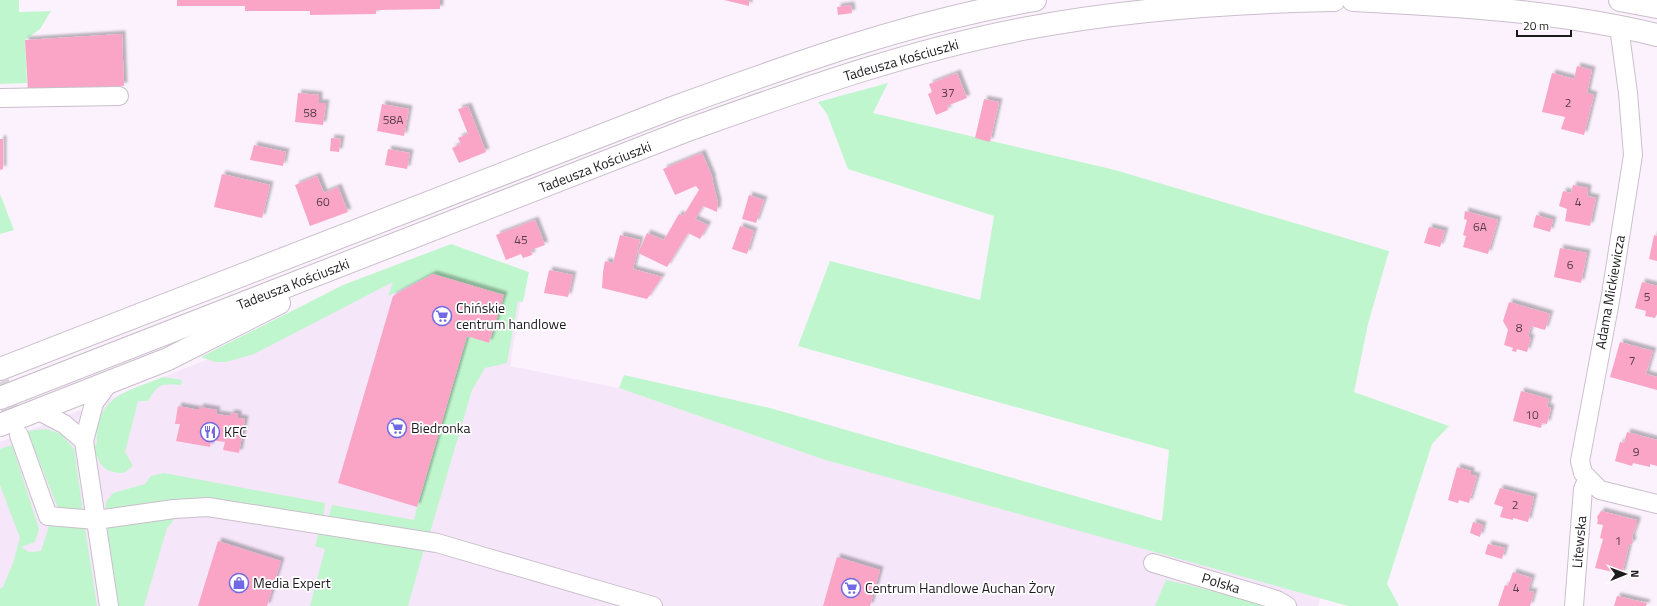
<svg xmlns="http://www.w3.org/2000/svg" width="1657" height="606" viewBox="0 0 1657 606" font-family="'Titillium Web',sans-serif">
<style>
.built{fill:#f5e6f9}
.green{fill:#c0f6ce}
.building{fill:#faa5c6;filter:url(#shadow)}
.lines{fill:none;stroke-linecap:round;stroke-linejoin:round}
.street-tunnel{stroke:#dbd2dc;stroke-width:18;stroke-dasharray:18 9;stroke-linecap:butt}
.street-casing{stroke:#c9bfcb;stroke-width:20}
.primary-casing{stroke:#c9bfcb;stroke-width:24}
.street{stroke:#fff;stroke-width:18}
.primary{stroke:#fff;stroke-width:22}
.labels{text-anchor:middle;stroke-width:3.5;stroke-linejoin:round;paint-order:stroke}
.number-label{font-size:12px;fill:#543d48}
.street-label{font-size:14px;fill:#1d1a1e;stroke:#fff}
.poi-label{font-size:14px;fill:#1d1a1e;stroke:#fff;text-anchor:start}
</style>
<defs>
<filter id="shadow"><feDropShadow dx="3.5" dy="-3.5" stdDeviation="1" flood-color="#0004"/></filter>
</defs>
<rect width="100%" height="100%" fill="#fcf2fe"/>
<polygon class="built" points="440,250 525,275 510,366 619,388 822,459 1320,597 1318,606 0,606 0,442 211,358"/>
<g class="green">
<polygon points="0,0 19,0 19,12 51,11 40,29 25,40 27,83 0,84"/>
<polygon points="888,83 873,113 1115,170 1389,251 1368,324 1354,392 1449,426 1432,444 1387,584 1399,606 1348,606 822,459 619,388 624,375 770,408 1162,521 1169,450 798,346 830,261 980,300 994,216 848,169 827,114 818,102"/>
<polygon points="0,194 14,230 0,234"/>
<polygon points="451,244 529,272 523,302 518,301 507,363 485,368 472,390 429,536 328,519 332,505 414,520 417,507 467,336 489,343 502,296 433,274 388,296 393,282 254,354 226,362 215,362 201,357 343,285"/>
<path d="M163,377L182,380L181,385C160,384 159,383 148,401H138L125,452L133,466L124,473C103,473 99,464 93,446L97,444C95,396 126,392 163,377Z"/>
<polygon points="46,429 61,434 74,449 83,513 58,508 27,431"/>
<polygon points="12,445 39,529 35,542 21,547 29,552 41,551 49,526 85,528 97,606 0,606 0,589 3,587 13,563 20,538 0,485 0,449"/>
<polygon points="164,473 325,503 323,519 208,497 174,500 126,512 105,513 106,502 113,493 145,484 151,476"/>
<polygon points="178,515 167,528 144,606 119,606 107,528"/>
<polygon points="319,532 424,549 408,606 310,606 325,549 315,546"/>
<polygon points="1166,580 1197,587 1267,606 1155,606"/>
</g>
<g class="building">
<polygon points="177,0 440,0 440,9 376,10 376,14 310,15 310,11 245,11 245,6 177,6"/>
<polygon points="724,0 749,0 749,6"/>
<polygon points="851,5 852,13 838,15 837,7"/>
<polygon points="122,34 124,86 28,91 25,40"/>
<polygon points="1577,66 1592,70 1587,93 1594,95 1584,135 1561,129 1565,117 1542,112 1552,73 1574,79"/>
<polygon points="957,73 967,98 947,106 948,110 936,115 928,94 932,92 929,84"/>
<polygon points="298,93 319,95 319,103 326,103 323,125 295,122"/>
<polygon points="984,99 999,102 990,142 975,138"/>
<polygon points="382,104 409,109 404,136 377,131"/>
<polygon points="468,106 486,152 459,163 452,148 461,144 458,138 468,134 458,109"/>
<polygon points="331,138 341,139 339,152 330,151"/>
<polygon points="0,139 3,139 3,169 0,170"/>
<polygon points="254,145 286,152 283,166 250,160"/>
<polygon points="388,149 410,153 407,169 385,165"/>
<polygon points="702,153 713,179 712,179 718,203 717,212 703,206 695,219 708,225 700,239 688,233 667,267 638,253 647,233 664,240 679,214 683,216 699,190 696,186 675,195 663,169"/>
<polygon points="222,174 270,185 262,218 214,207"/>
<polygon points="317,176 324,193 338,187 348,212 310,226 295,185"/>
<polygon points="1573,185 1588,188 1587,196 1596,198 1590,226 1565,221 1567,209 1559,206 1563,191 1571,193"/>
<polygon points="749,195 764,200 756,223 742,219"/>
<polygon points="1465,211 1498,220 1488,254 1463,247 1466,236 1463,235 1467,220 1464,219"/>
<polygon points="1536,215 1553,220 1550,232 1533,227"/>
<polygon points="535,220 545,245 531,250 532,255 523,258 521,254 506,260 496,235"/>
<polygon points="740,226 754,231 747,254 732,249"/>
<polygon points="1429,227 1445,231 1440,247 1424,243"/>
<polygon points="620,235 640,240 633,269 662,277 647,299 602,288 603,272 605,261 613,263"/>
<polygon points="1654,235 1657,236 1657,261 1649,259"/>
<polygon points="1560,248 1587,253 1581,283 1554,277"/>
<polygon points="549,270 573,275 568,297 544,293"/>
<polygon points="433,274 504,295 489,343 467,336 417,507 338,483 393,296"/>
<polygon points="1642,282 1657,286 1657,314 1655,318 1645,316 1646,311 1635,308"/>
<polygon points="1509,302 1550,314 1545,330 1531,326 1528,337 1531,338 1527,352 1517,349 1516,352 1512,351 1513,348 1504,345 1508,330 1503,321"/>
<polygon points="1620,342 1653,351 1646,374 1657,377 1657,390 1610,377"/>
<polygon points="1521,391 1549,399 1547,407 1551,408 1547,424 1542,423 1541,428 1513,421"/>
<polygon points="178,406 199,410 200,407 217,410 216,414 230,416 231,413 238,414 238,418 245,419 239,453 223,450 225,442 211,440 210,447 176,441 180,424 175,424"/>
<polygon points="1627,432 1657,440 1657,466 1650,464 1650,467 1633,463 1632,466 1615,461 1620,442 1624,443"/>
<polygon points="1457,467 1471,471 1471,475 1477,476 1469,503 1459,500 1458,503 1448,500"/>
<polygon points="1500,488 1534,497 1528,522 1513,518 1513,520 1500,517 1503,507 1494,504"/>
<polygon points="1601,511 1637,520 1637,523 1632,537 1633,543 1629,545 1622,574 1595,568 1603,539 1600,538 1603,525 1597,524 1598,520 1597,517"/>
<polygon points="1473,522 1483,525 1480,537 1470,533"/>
<polygon points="218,541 281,561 267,606 198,606"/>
<polygon points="1488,544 1505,548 1502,559 1485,554"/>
<polygon points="837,557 880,570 870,606 823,606"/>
<polygon points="1513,572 1532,578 1528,591 1534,592 1530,606 1498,606 1505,585 1508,586"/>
<polygon points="1617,596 1647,603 1646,606 1614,606"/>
</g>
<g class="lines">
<polyline class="street-tunnel" points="0,382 18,432"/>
<g class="street-casing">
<g id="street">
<polyline points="1619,27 1628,93 1633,155 1610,301 1580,461 1583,473 1600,490 1657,504"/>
<polyline points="0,98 119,96"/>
<polyline points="37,410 64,424 84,441"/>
<polyline points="19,435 48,516 96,520 174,509 208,507 437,543 653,606"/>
<polyline points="1153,563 1277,600 1287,606"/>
<polyline points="109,606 84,441 94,403 111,380"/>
<polyline points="1574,606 1583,489 1588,478"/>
</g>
</g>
<g class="primary-casing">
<g id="primary">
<path d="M1353,0C1455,5 1558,11 1657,35"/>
<polyline points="1620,0 1657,7"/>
<path d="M0,369L675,107C793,64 911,21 1035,0"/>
<path d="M0,398L685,131C797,91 910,50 1028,28C1129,9 1231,2 1334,0"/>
<polyline points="0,425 168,359 279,303"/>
</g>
</g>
<use href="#street" class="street"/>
<use href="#primary" class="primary"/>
</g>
<defs>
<g id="supermarket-ring" transform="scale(1)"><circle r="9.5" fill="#fff" stroke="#7069e3" stroke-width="1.5"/><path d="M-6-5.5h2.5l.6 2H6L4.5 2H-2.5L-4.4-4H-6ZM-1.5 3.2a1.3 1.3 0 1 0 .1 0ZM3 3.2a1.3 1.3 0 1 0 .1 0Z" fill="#7069e3"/></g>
<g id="restaurant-ring" transform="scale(1)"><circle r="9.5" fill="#fff" stroke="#7069e3" stroke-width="1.5"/><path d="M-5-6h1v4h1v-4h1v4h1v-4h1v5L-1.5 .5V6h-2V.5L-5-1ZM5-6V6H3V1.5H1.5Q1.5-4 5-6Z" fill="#7069e3"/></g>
<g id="shop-ring" transform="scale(1)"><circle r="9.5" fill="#fff" stroke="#7069e3" stroke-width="1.5"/><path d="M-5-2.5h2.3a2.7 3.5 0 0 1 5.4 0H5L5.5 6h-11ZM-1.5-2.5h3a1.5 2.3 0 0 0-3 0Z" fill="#7069e3"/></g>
</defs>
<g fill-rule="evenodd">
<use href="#supermarket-ring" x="442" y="316"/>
<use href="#supermarket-ring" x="397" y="428"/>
<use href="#restaurant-ring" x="210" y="432"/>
<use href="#shop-ring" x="239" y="583"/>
<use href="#supermarket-ring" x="851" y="588"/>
</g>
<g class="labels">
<g class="number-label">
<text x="948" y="97">37</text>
<text x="1568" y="107">2</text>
<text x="310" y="117">58</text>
<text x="393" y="124">58A</text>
<text x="323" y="206">60</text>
<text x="1578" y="206">4</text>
<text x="1480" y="231">6A</text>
<text x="521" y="244">45</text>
<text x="1570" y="269">6</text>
<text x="1647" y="301">5</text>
<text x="1519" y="332">8</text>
<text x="1632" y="365">7</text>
<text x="1532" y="419">10</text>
<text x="1636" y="456">9</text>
<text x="1515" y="509">2</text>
<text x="1618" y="545">1</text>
<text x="1516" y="592">4</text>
</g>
<g class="street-label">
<text transform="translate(901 60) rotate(-16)" y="5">Tadeusza Kościuszki</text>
<text transform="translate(595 167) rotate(-21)" y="5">Tadeusza Kościuszki</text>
<text transform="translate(293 284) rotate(-21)" y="5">Tadeusza Kościuszki</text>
<text transform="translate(1610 292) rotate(-80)" y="5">Adama Mickiewicza</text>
<text transform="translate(1579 542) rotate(-85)" y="5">Litewska</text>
<text transform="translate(1221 583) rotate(17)" y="5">Polska</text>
</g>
<g class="poi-label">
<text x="456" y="313">Chińskie<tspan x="456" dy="16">centrum handlowe</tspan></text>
<text x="411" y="433">Biedronka</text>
<text x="224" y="437">KFC</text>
<text x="253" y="588">Media Expert</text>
<text x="865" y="593">Centrum Handlowe Auchan Żory</text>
</g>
</g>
<g transform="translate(1625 574) rotate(89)" stroke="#ffffff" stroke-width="3" paint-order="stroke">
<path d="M0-3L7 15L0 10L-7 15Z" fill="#1d1a1e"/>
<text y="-6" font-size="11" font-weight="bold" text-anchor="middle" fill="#1d1a1e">N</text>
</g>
<path d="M1517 30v6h54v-6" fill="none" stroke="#1d1a1e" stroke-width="2"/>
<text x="1523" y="30" font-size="12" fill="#1d1a1e" stroke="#ffffff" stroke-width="3" paint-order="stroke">20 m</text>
</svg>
